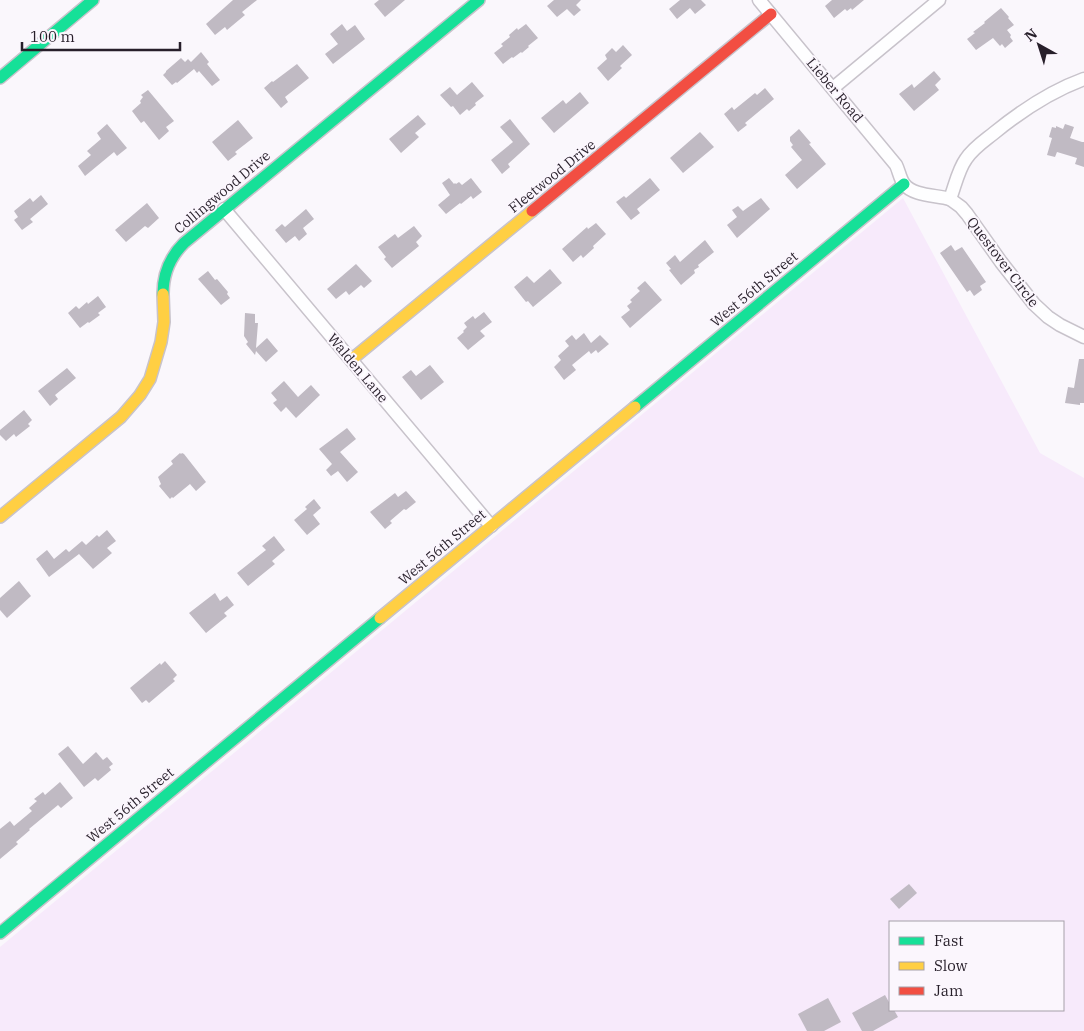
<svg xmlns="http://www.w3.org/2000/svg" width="1084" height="1031" viewBox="0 0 1084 1031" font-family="'IBM Plex Serif',serif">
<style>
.green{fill:#f7eafb;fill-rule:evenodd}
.building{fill:#c0bac3}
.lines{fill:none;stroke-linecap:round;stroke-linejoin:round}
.street-casing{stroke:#c8c3cb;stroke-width:15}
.fast-casing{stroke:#c8c3cb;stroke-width:14}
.slow-casing{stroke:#c8c3cb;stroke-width:14}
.jam-casing{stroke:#c8c3cb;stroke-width:14}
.street{stroke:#fefeff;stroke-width:12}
.fast{stroke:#16e098;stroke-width:11}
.slow{stroke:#ffcf43;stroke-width:11}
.jam{stroke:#f24e42;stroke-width:11}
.labels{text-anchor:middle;stroke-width:4;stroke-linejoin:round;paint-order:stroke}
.street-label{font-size:14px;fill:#271f2a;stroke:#fbf6fd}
</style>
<rect width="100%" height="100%" fill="#faf7fc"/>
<path class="green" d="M903,198L1040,453L1084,478V1031H0V947ZM890,922H1063V1010H890Z"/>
<g class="building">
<polygon points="233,0 257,0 242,12 245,15 227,30 225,27 215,35 206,24"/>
<polygon points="379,0 405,0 385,17 374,4"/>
<polygon points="554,0 581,0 576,5 581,10 574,16 567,9 557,17 547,6"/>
<polygon points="680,0 701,0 706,5 695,14 690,8 677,19 669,9"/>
<polygon points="832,0 864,0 852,10 851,8 847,11 845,9 834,18 825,6"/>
<polygon points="1001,8 1009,17 1008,18 1014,25 1007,30 1011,35 1010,37 1013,41 1005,48 1002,44 1000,46 993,38 976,50 967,39 975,33 973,32 985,23 984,22"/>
<polygon points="342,24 347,31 355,25 365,39 333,64 325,54 338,44 330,34"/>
<polygon points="526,24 538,38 528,46 529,47 523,52 522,53 521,52 513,58 512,57 503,64 494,53 503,46 501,44 510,37 509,35 517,28 518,30"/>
<polygon points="623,45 632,55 620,66 622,68 608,81 597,68 607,59 605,55 612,48 616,52"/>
<polygon points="201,52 209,62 207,64 220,80 212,86 199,71 197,73 194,69 177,83 176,82 172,85 163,75 166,72 166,71 181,58 185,62 188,59 191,62"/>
<polygon points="297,64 309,78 285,97 288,102 281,108 264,88 272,81 273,82"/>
<polygon points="934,71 941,79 935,85 939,90 914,111 899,94 912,84 914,88"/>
<polygon points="472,82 484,96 475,103 476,105 469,111 467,109 460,115 453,106 451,107 440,95 450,87 457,95"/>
<polygon points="765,88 774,99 745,123 747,125 738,132 724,114 732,107 734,110 755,93 757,95"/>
<polygon points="148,90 174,121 166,127 169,131 159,140 144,121 141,123 132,111 141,103 140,101 143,97 141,95"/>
<polygon points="580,92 589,103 554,133 541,118 563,100 566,104"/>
<polygon points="418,115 426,124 415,133 419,137 401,153 389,139"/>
<polygon points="510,119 530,144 508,164 510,167 502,174 491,160 513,142 500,127"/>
<polygon points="238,120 253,138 235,152 237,154 228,161 212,142"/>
<polygon points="107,124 127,148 117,156 114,152 85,176 78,166 91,155 87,151 101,139 97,133"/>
<polygon points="1065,124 1074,127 1070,138 1082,142 1084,142 1084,167 1075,164 1077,158 1057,152 1055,157 1047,155 1052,138 1049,137 1052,127 1056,128 1056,126 1063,129"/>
<polygon points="799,129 811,143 809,144 826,164 797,189 785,175 802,160 791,147 793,145 790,141 790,137"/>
<polygon points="700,132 714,147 683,173 670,158"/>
<polygon points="449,178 454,184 455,183 456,184 459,182 462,185 471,178 482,192 473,199 471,196 461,204 460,203 446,214 438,205 450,195 442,183"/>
<polygon points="650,178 660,190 637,209 640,213 631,220 616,202 624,196 626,198"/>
<polygon points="41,195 48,204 30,219 33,222 22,230 14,220 18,217 14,211 30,198 33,202"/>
<polygon points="761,198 770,209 737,238 727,225 737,217 732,210 738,206 743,211"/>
<polygon points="147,203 159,218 148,228 145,226 126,242 115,230"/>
<polygon points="306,209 314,219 303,228 307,234 299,241 295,236 286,243 275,230 282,224 285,227"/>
<polygon points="596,223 606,234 593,246 594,248 583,258 581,255 573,262 562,249 587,227 588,229"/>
<polygon points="414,226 422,236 416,242 419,246 392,268 384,259 386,257 378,247 395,234 398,238"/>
<polygon points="705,240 714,252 698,265 699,267 694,270 695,273 681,285 669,270 671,269 666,263 675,255 680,262"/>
<polygon points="951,245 955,251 962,247 986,282 980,286 982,290 974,296 970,290 967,292 940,253"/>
<polygon points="356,264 372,281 364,288 361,285 349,295 346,291 336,299 327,289"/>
<polygon points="550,269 562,283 533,307 528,301 526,302 514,287 527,276 534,283"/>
<polygon points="208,271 215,280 217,279 228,292 227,294 230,298 221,305 198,279"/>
<polygon points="645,281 662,300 630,328 621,317 630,310 627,306 632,302 630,300 640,291 637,288"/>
<polygon points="98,296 106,307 98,313 100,315 89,323 88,322 80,328 68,313 76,306 79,309 87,302 88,304"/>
<polygon points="484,312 492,322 480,331 485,336 468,350 457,338 464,332 463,331 467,327 464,323 473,316 475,319"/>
<polygon points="245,313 255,314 255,323 258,323 256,348 267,338 278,351 266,362 256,351 255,355 246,344 248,342 244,336"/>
<polygon points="584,333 591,343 600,335 609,344 598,353 596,350 591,354 589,351 572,365 576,370 564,380 554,367 561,360 558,356 569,346 565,341 572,335 576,340"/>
<polygon points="1079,359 1084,359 1084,403 1080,403 1080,405 1065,403 1068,387 1074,388"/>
<polygon points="430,365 444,382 421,400 402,377 411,370 416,376"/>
<polygon points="67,368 76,378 55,395 58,399 50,406 38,391"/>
<polygon points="284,381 298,397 311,385 320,395 296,418 286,407 281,412 273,403 277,400 271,393"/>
<polygon points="24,410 32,420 28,424 30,426 16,437 14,434 6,441 0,435 0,430"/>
<polygon points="347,428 356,439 340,452 358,472 347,482 338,471 331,476 326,470 332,464 319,449"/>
<polygon points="180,453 181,454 182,453 184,454 206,482 196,491 190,484 173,498 172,497 170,499 159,486 161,484 158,477 173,464 171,461"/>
<polygon points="406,491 416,502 406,510 404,509 390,521 392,523 385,529 370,512 395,493 398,497"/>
<polygon points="314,499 321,508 313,515 320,524 307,535 294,520 307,509 305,507"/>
<polygon points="107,530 116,541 107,548 112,553 93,569 79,554 49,577 36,559 47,550 54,559 66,549 69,552 82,541 86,545 97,535 99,537"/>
<polygon points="274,536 285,550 272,561 275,564 248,586 237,573 266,550 262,546"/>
<polygon points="19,581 31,596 7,618 0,610 0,598"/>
<polygon points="215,593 220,601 227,596 234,605 224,613 227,616 206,633 189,613"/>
<polygon points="165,661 177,675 173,679 175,681 149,703 146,700 142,703 130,688 160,663 161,665"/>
<polygon points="68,746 83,764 96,752 103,760 107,757 113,764 109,767 111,770 98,781 95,778 84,787 58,754"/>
<polygon points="60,782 73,798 61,808 58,805 29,829 30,830 16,842 18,844 0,859 0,829 10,821 14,826 32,811 29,808 37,801 34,799 43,792 45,795"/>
<polygon points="909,884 917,893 899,909 890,899"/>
<polygon points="885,995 890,1004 890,1010 894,1010 898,1017 873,1031 862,1031 852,1013"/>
<polygon points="828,998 841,1022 824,1031 807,1031 798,1014"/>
</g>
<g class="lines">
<g class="street-casing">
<g id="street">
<path d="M759,0L896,165C899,171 900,179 904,184C913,196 936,195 950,199"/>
<path d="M1084,79C1051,91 1021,111 994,133C984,141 973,148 966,159C958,170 955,186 950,199L961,207L967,214L1001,262L1034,304L1048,317L1060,325L1084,337"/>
<polyline points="833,88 939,0"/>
<polyline points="224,209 491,526"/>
</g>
</g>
<g class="fast-casing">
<g id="fast">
<polyline points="0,78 93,0"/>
<path d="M163,294C163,274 169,258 184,243L479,0"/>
<polyline points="635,407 904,184"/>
<polyline points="0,933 380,618"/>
</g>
</g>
<g class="slow-casing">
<g id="slow">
<polyline points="351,360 532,211"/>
<polyline points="0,517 121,417 140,395 150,379 161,342 164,322 163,294"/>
<polyline points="380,618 635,407"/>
</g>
</g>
<g class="jam-casing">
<polyline id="jam" points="532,211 771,14"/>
</g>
<use href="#street" class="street"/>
<use href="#fast" class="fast"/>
<use href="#slow" class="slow"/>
<use href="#jam" class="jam"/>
</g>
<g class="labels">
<g class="street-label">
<text transform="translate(835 90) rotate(50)" y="5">Lieber Road</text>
<text transform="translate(552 176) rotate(-39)" y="5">Fleetwood Drive</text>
<text transform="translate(222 192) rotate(-40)" y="5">Collingwood Drive</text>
<text transform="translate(1003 262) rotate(53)" y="5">Questover Circle</text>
<text transform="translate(754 289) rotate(-40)" y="5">West 56th Street</text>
<text transform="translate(358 368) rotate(50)" y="5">Walden Lane</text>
<text transform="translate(442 547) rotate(-40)" y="5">West 56th Street</text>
<text transform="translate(130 805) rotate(-40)" y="5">West 56th Street</text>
</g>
</g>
<rect x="889" y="921" width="175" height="90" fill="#fbf6fd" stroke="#a6a0a9"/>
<rect x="899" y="937" width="25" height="8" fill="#16e098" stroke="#a6a0a9"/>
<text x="934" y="946" font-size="15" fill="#271f2a">Fast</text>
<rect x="899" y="962" width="25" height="8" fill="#ffcf43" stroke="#a6a0a9"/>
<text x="934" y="971" font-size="15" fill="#271f2a">Slow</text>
<rect x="899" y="987" width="25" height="8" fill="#f24e42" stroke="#a6a0a9"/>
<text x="934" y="996" font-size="15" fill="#271f2a">Jam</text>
<g transform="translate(1039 45) rotate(321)" stroke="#fbf6fd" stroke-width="4" paint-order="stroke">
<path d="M0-4L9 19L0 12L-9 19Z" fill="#271f2a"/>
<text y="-8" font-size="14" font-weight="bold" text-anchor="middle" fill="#271f2a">N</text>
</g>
<path d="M22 42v8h158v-8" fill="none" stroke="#271f2a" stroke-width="2.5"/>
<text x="30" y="42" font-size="15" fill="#271f2a" stroke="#fbf6fd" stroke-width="4" paint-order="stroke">100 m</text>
</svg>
